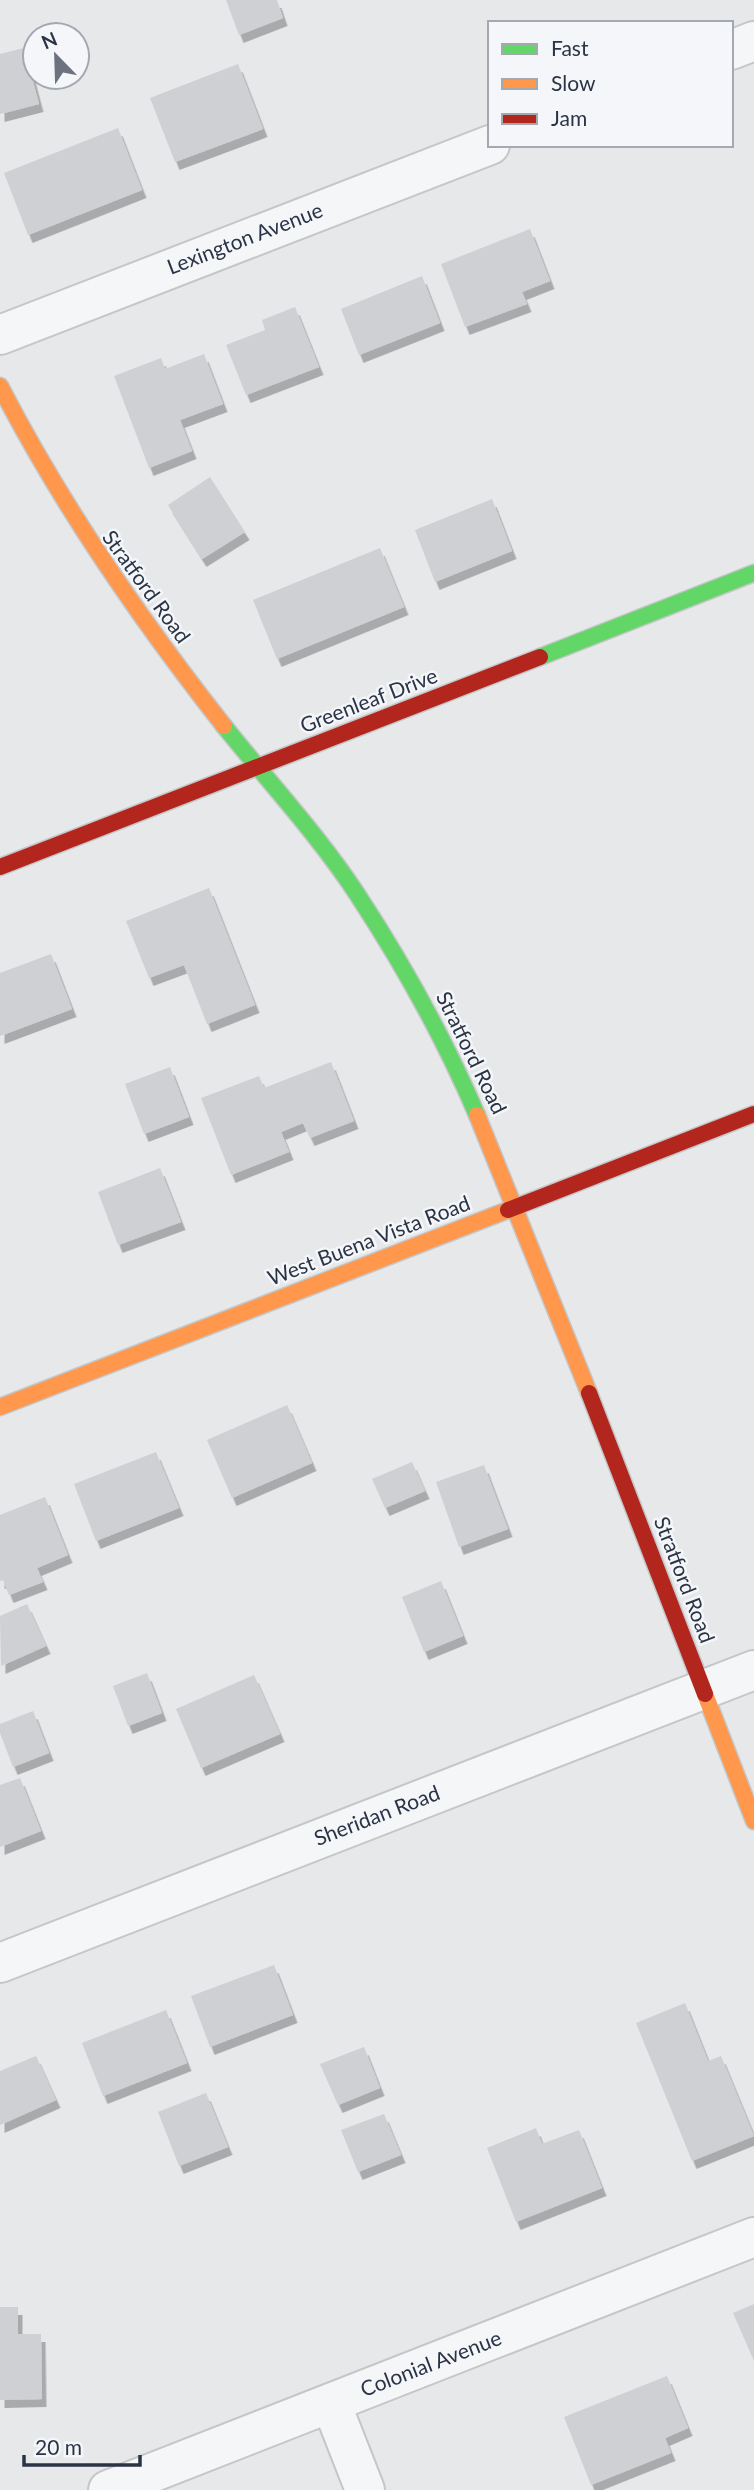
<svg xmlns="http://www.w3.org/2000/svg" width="754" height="2490" viewBox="0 0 754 2490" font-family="Lato,sans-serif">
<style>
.building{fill:#ced0d3;filter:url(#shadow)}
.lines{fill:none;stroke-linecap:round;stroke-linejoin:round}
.street-casing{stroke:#c4c6c8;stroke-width:42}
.fast-casing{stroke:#c4c6c8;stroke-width:19}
.slow-casing{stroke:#c4c6c8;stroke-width:19}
.jam-casing{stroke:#c4c6c8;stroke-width:19}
.street{stroke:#f5f6f7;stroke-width:38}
.fast{stroke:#63d668;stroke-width:16}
.slow{stroke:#ff974d;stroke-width:16}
.jam{stroke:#b3261e;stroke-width:16}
.labels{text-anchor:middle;stroke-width:5;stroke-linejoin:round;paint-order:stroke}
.street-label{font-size:21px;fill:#2b3445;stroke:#f4f6f9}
</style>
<defs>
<filter id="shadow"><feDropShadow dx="4.5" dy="8" stdDeviation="0" flood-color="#0004"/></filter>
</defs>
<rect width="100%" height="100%" fill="#e6e8ea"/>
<g class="building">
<polygon points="226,0 277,0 283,18 239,35"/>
<polygon points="24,48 39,104 0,114 0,54"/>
<polygon points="238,64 263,129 175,162 150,98"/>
<polygon points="118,128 142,190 28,235 4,173"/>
<polygon points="530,229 550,281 522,292 527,304 465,327 441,264"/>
<polygon points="422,276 440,323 359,355 341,309"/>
<polygon points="295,307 319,367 246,395 226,345 265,330 262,320"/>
<polygon points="204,354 223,404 180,420 192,451 149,468 114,376 161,358 165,369"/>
<polygon points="210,477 245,532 202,559 168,505"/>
<polygon points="492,499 512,551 435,582 415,530"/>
<polygon points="380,548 404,607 277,659 253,600"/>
<polygon points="209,888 255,1005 207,1024 184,965 149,978 126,921"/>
<polygon points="51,954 72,1009 0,1036 0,973"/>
<polygon points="331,1062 354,1121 310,1138 303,1123 281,1132 289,1152 231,1175 201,1098 259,1076 264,1088"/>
<polygon points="170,1067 189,1117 144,1134 125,1084"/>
<polygon points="160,1168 181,1222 118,1245 98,1192"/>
<polygon points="287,1405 312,1463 232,1498 207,1440"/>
<polygon points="156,1452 179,1508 96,1541 74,1484"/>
<polygon points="412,1462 425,1491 385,1508 372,1479"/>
<polygon points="484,1465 508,1529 459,1547 436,1482"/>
<polygon points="45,1497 68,1555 37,1568 43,1582 9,1595 3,1580 0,1581 0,1515"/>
<polygon points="441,1581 463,1636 424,1652 402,1597"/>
<polygon points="27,1604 46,1646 1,1666 0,1616"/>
<polygon points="147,1673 162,1713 128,1726 113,1686"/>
<polygon points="254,1675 280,1734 201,1768 176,1709"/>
<polygon points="33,1711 49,1753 13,1767 0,1733 0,1724"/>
<polygon points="20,1778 41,1831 0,1847 0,1785"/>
<polygon points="274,1965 293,2015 210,2047 191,1996"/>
<polygon points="685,2003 708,2061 721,2056 754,2136 692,2161 636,2023"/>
<polygon points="166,2010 187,2063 103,2096 82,2043"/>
<polygon points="364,2047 380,2088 338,2105 320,2064"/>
<polygon points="36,2056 56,2100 0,2125 0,2071"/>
<polygon points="206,2093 228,2147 179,2166 158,2112"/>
<polygon points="384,2114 401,2155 358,2172 341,2130"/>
<polygon points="536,2128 542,2144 579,2130 602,2188 516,2222 487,2148"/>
<polygon points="754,2304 754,2361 733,2313"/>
<polygon points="0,2307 18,2307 18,2334 41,2334 42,2399 0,2400"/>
<polygon points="667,2376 688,2428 665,2438 671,2453 591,2485 564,2417"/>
</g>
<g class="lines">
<g class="street-casing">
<g id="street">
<polyline points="731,50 754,41"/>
<polyline points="0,335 490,145"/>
<polyline points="0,1963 754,1670"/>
<polyline points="331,2403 365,2490"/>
<polyline points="108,2490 754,2237"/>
</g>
</g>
<g class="fast-casing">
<g id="fast">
<polyline points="540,657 754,573"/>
<path d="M224,726C268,781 319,836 357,894C403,964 444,1038 477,1115"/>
</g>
</g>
<g class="slow-casing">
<g id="slow">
<path d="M0,386C63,508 139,618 224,726"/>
<polyline points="477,1115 589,1393"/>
<polyline points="0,1407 508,1210"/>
<polyline points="705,1694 754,1821"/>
</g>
</g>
<g class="jam-casing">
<g id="jam">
<polyline points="0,867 540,657"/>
<polyline points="508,1210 754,1114"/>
<polyline points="589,1393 705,1694"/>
</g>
</g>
<use href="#street" class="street"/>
<use href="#fast" class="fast"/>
<use href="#slow" class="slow"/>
<use href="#jam" class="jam"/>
</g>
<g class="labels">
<g class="street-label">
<text transform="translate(245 239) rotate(-21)" y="7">Lexington Avenue</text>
<text transform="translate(146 587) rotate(54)" y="7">Stratford Road</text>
<text transform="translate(369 701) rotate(-21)" y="7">Greenleaf Drive</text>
<text transform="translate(471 1053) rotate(64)" y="7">Stratford Road</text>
<text transform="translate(369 1241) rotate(-21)" y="7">West Buena Vista Road</text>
<text transform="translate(684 1580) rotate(69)" y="7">Stratford Road</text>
<text transform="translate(377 1816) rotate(-21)" y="7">Sheridan Road</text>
<text transform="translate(431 2364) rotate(-21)" y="7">Colonial Avenue</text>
</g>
</g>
<rect x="488" y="21" width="245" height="126" fill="#f4f6f9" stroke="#a4a8b1" stroke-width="2"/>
<rect x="502" y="44" width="35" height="10" fill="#63d668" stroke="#a4a8b1" stroke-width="2"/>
<text x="551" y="56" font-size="21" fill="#2b3445">Fast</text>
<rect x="502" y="79" width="35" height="10" fill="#ff974d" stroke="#a4a8b1" stroke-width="2"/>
<text x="551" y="91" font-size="21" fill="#2b3445">Slow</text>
<rect x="502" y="114" width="35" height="10" fill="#b3261e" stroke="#a4a8b1" stroke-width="2"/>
<text x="551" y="126" font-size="21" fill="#2b3445">Jam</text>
<g transform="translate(56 56) rotate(337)"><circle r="33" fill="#f4f6f9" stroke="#a4a8b1" stroke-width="2"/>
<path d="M0-5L12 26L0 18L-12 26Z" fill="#6c737f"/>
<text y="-10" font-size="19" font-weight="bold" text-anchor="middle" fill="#2b3445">N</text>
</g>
<path d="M24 2455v10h116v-10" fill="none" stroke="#2b3445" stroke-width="3.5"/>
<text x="35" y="2455" font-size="21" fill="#2b3445" stroke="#f4f6f9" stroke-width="5" paint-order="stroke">20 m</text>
</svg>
